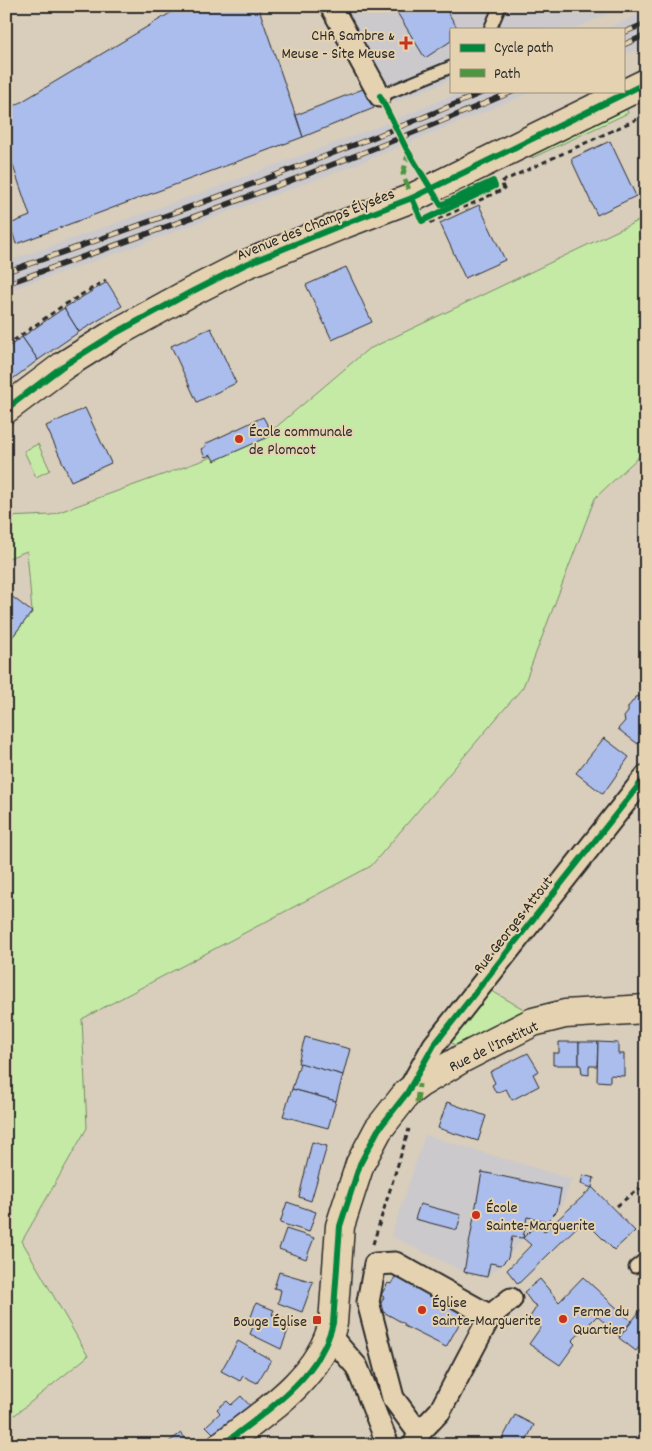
<svg xmlns="http://www.w3.org/2000/svg" width="652" height="1451" viewBox="0 0 652 1451" font-family="Dekko,sans-serif">
<style>
.built{fill:#cbc9cb}
.green{fill:#c4eaa5;stroke:#788a68}
.building{fill:#abbded;stroke:#2b2b2b}
.lines{fill:none;stroke-linecap:round;stroke-linejoin:round}
.lane-casing{stroke:#2b2b2b;stroke-width:15}
.street-casing{stroke:#2b2b2b;stroke-width:25}
.secondary-casing{stroke:#2b2b2b;stroke-width:31}
.path{stroke:#2b2b2b;stroke-width:3;stroke-dasharray:5 4;stroke-linecap:butt}
.lane{stroke:#e5d2b0;stroke-width:11}
.street{stroke:#e5d2b0;stroke-width:21}
.secondary{stroke:#e5d2b0;stroke-width:28}
.rail-casing{stroke:#2b2b2b;stroke-width:5.5}
.rail{stroke:#e5d2b0;stroke-width:4;stroke-dasharray:11;stroke-linecap:butt}
.quiet{stroke:#4d9640;stroke-width:5;stroke-dasharray:10 5;stroke-linecap:butt}
.cycleway-casing{stroke:#e5d2b0;stroke-width:9}
.cycleway{stroke:#00873e;stroke-width:6}
.poi-dot{fill:#c8321e;stroke:#e5d2b0;stroke-width:2}
.labels{text-anchor:middle;stroke-width:4;stroke-linejoin:round;paint-order:stroke}
.poi-label{font-size:16px;fill:#2b2b2b;stroke:#e5d2b0;text-anchor:start}
.street-label{font-size:16px;fill:#2b2b2b;stroke:#e5d2b0}
</style>
<rect width="100%" height="100%" fill="#d9cebc"/>
<filter id="ink" filterUnits="userSpaceOnUse"><feTurbulence type="fractalNoise" baseFrequency=".02" numOctaves="2"/><feDisplacementMap in="SourceGraphic" scale="10" xChannelSelector="R" yChannelSelector="G"/><feConvolveMatrix kernelMatrix="1 2 1 2 8 2 1 2 1" color-interpolation-filters="sRGB"/></filter>
<g filter="url(#ink)">
<g class="built">
<polygon points="340,6 625,6 574,29 451,29 451,80 395,102"/>
<polygon points="646,11 646,46 623,55 623,29 606,29"/>
<polygon points="463,91 535,91 350,167 98,260 6,291 6,262 203,192 377,127"/>
<polygon points="425,1135 572,1179 563,1204 544,1226 536,1225 523,1238 501,1265 487,1277 464,1272 391,1236"/>
</g>
<g class="green">
<polygon points="625,105 628,113 532,158 533,151"/>
<polygon points="646,217 646,450 595,498 523,687 371,866 82,1019 87,1128 22,1241 88,1356 6,1422 6,645 32,612 27,551 6,559 6,517 51,515 262,439 367,350"/>
<polygon points="38,444 50,470 36,477 24,451"/>
<polygon points="490,990 527,1011 461,1051 450,1041"/>
</g>
<g class="building">
<polygon points="182,6 258,6 303,137 16,244 10,224 30,216 6,145 6,111"/>
<polygon points="393,6 444,6 458,29 451,29 451,41 425,58"/>
<polygon points="363,89 374,108 303,137 296,115"/>
<polygon points="610,141 636,196 597,215 571,159"/>
<polygon points="479,205 505,260 465,278 440,223"/>
<polygon points="346,267 372,322 332,340 306,285"/>
<polygon points="107,282 122,306 79,332 64,308"/>
<polygon points="64,308 79,332 38,360 22,337"/>
<polygon points="211,328 236,383 197,402 171,346"/>
<polygon points="22,337 38,360 6,384 6,349"/>
<polygon points="85,408 111,463 71,481 46,426"/>
<polygon points="263,417 273,435 214,461 211,455 205,457 201,449 206,446 205,444"/>
<polygon points="6,592 32,612 6,645"/>
<polygon points="646,691 646,735 638,744 618,729 625,721 624,717 628,712 628,707 636,697 641,696"/>
<polygon points="604,738 629,757 603,794 576,773"/>
<polygon points="305,1037 350,1049 343,1075 298,1063"/>
<polygon points="559,1042 579,1042 579,1065 553,1065 553,1053 559,1053"/>
<polygon points="579,1042 598,1042 597,1066 589,1066 589,1075 582,1074 581,1066 579,1065"/>
<polygon points="598,1042 618,1043 618,1054 624,1054 624,1076 610,1075 610,1082 597,1081"/>
<polygon points="528,1053 539,1071 533,1074 539,1086 512,1100 506,1089 496,1093 492,1085 495,1083 490,1072"/>
<polygon points="300,1063 343,1075 336,1101 292,1089"/>
<polygon points="292,1089 336,1101 328,1128 283,1116"/>
<polygon points="447,1102 486,1116 478,1141 438,1128"/>
<polygon points="312,1142 327,1146 311,1201 299,1197"/>
<polygon points="482,1172 561,1189 557,1211 547,1221 527,1217 523,1238 512,1237 508,1258 501,1265 490,1263 487,1277 464,1272"/>
<polygon points="583,1175 594,1178 592,1187 635,1231 614,1250 584,1220 518,1284 507,1270 531,1245 523,1238 536,1225 544,1232 592,1188 581,1184"/>
<polygon points="287,1202 316,1212 309,1232 280,1223"/>
<polygon points="420,1204 461,1215 457,1230 415,1219"/>
<polygon points="286,1229 314,1238 306,1259 279,1249"/>
<polygon points="279,1272 313,1282 302,1312 278,1303 281,1290 274,1288"/>
<polygon points="398,1272 466,1312 446,1347 404,1326 405,1324 378,1309 384,1297 381,1295 388,1283 391,1284"/>
<polygon points="583,1277 631,1321 620,1337 597,1316 572,1341 575,1344 560,1365 529,1344 541,1327 530,1317 537,1306 532,1303 524,1292 540,1279 559,1302"/>
<polygon points="256,1303 274,1310 272,1314 275,1315 272,1315 291,1322 281,1349 250,1334 253,1327 248,1325"/>
<polygon points="646,1303 646,1338 636,1351 619,1338"/>
<polygon points="238,1341 271,1360 257,1383 243,1376 240,1381 221,1371"/>
<polygon points="241,1396 252,1408 214,1434 206,1426 220,1413 217,1409 227,1401 231,1405"/>
<polygon points="515,1415 534,1425 524,1445 499,1445"/>
<polygon points="181,1433 191,1445 168,1445 167,1443"/>
</g>
<g class="lines">
<g class="lane-casing">
<g id="lane">
<polyline points="490,29 500,6"/>
<polyline points="380,96 451,67"/>
<polyline points="635,1267 646,1258"/>
</g>
</g>
<g class="street-casing">
<g id="street">
<polyline points="331,6 380,96"/>
<polyline points="407,1093 434,1045 646,776"/>
<polyline points="330,1336 357,1367 388,1445"/>
<polyline points="419,1433 393,1398 368,1302 375,1264 395,1263 490,1316"/>
<polyline points="414,1445 419,1433 440,1411 490,1316 511,1299"/>
</g>
</g>
<g class="secondary-casing">
<g id="secondary">
<polyline points="6,409 63,366 114,334 191,292 244,265 344,224 412,198 646,83"/>
<path d="M222,1445C264,1413 320,1378 333,1323L340,1226L360,1164L378,1130L407,1093L419,1084L463,1058L533,1022L565,1014L646,1009"/>
</g>
</g>
<g class="path">
<polyline points="387,112 391,119"/>
<polyline points="406,148 418,166"/>
<polyline points="422,221 427,224 504,189 501,182 646,115"/>
<polyline points="422,221 495,186 493,181"/>
<polyline points="6,346 61,307 106,280"/>
<polyline points="617,1206 638,1189 646,1191"/>
<polyline points="373,1244 409,1129"/>
</g>
<use href="#lane" class="lane"/>
<use href="#street" class="street"/>
<use href="#secondary" class="secondary"/>
<g class="rail-casing">
<g id="rail">
<polyline points="623,33 646,23"/>
<polyline points="623,45 646,35"/>
<path d="M6,272C168,216 329,158 486,91"/>
<path d="M6,284C177,224 347,162 514,91"/>
</g>
</g>
<use href="#rail" class="rail"/>
<g class="quiet">
<polyline points="409,151 403,174 412,198"/>
<polyline points="417,1103 419,1084"/>
</g>
<g class="cycleway-casing">
<g id="cycleway">
<polyline points="380,96 406,148 441,205 493,181 495,186 422,221 412,198"/>
<polyline points="6,409 63,366 114,334 191,292 244,265 344,224 412,198 646,83"/>
<path d="M222,1445C264,1413 320,1378 333,1323L340,1226L360,1164L378,1130L407,1093L434,1045L646,776"/>
</g>
</g>
<use href="#cycleway" class="cycleway"/>
</g>
</g>
<g class="poi-dot">
<path d="M403.5 35.5h5v5h5v5h-5v5h-5v-5h-5v-5h5z"/>
<circle cx="239" cy="439" r="5"/>
<circle cx="476" cy="1215" r="5"/>
<circle cx="422" cy="1310" r="5"/>
<circle cx="563" cy="1319" r="5"/>
<rect x="312" y="1315" width="10" height="10" rx="2.5"/>
</g>
<g class="labels">
<g class="poi-label">
<text x="395" y="40" text-anchor="end">CHR Sambre &amp;<tspan x="395" dy="18">Meuse - Site Meuse</tspan></text>
<text x="249" y="436">École communale<tspan x="249" dy="18">de Plomcot</tspan></text>
<text x="486" y="1212">École<tspan x="486" dy="18">Sainte-Marguerite</tspan></text>
<text x="432" y="1307">Église<tspan x="432" dy="18">Sainte-Marguerite</tspan></text>
<text x="573" y="1316">Ferme du<tspan x="573" dy="18">Quartier</tspan></text>
<text x="307" y="1326" text-anchor="end">Bouge Église</text>
</g>
<g class="street-label">
<text transform="translate(315 223) rotate(-22)" y="6">Avenue des Champs Élysées</text>
<text transform="translate(512 924) rotate(-52)" y="6">Rue Georges Attout</text>
<text transform="translate(493 1045) rotate(-26)" y="6">Rue de l'Institut</text>
</g>
</g>
<rect width="652" height="1451" fill="none" stroke="#e5d2b0" stroke-width="25"/>
<rect x="12" y="12" width="627" height="1426" fill="none" stroke="#2b2b2b" stroke-width="2" filter="url(#ink)"/>
<rect x="450" y="28" width="175" height="65" fill="#e5d2b0" stroke="#9b8f7b"/>
<rect x="460" y="44" width="25" height="8" fill="#00873e" stroke="#9b8f7b"/>
<text x="494" y="52" font-size="15" fill="#2b2b2b">Cycle path</text>
<rect x="460" y="69" width="25" height="8" fill="#4d9640" stroke="#9b8f7b"/>
<text x="494" y="78" font-size="15" fill="#2b2b2b">Path</text>
</svg>
